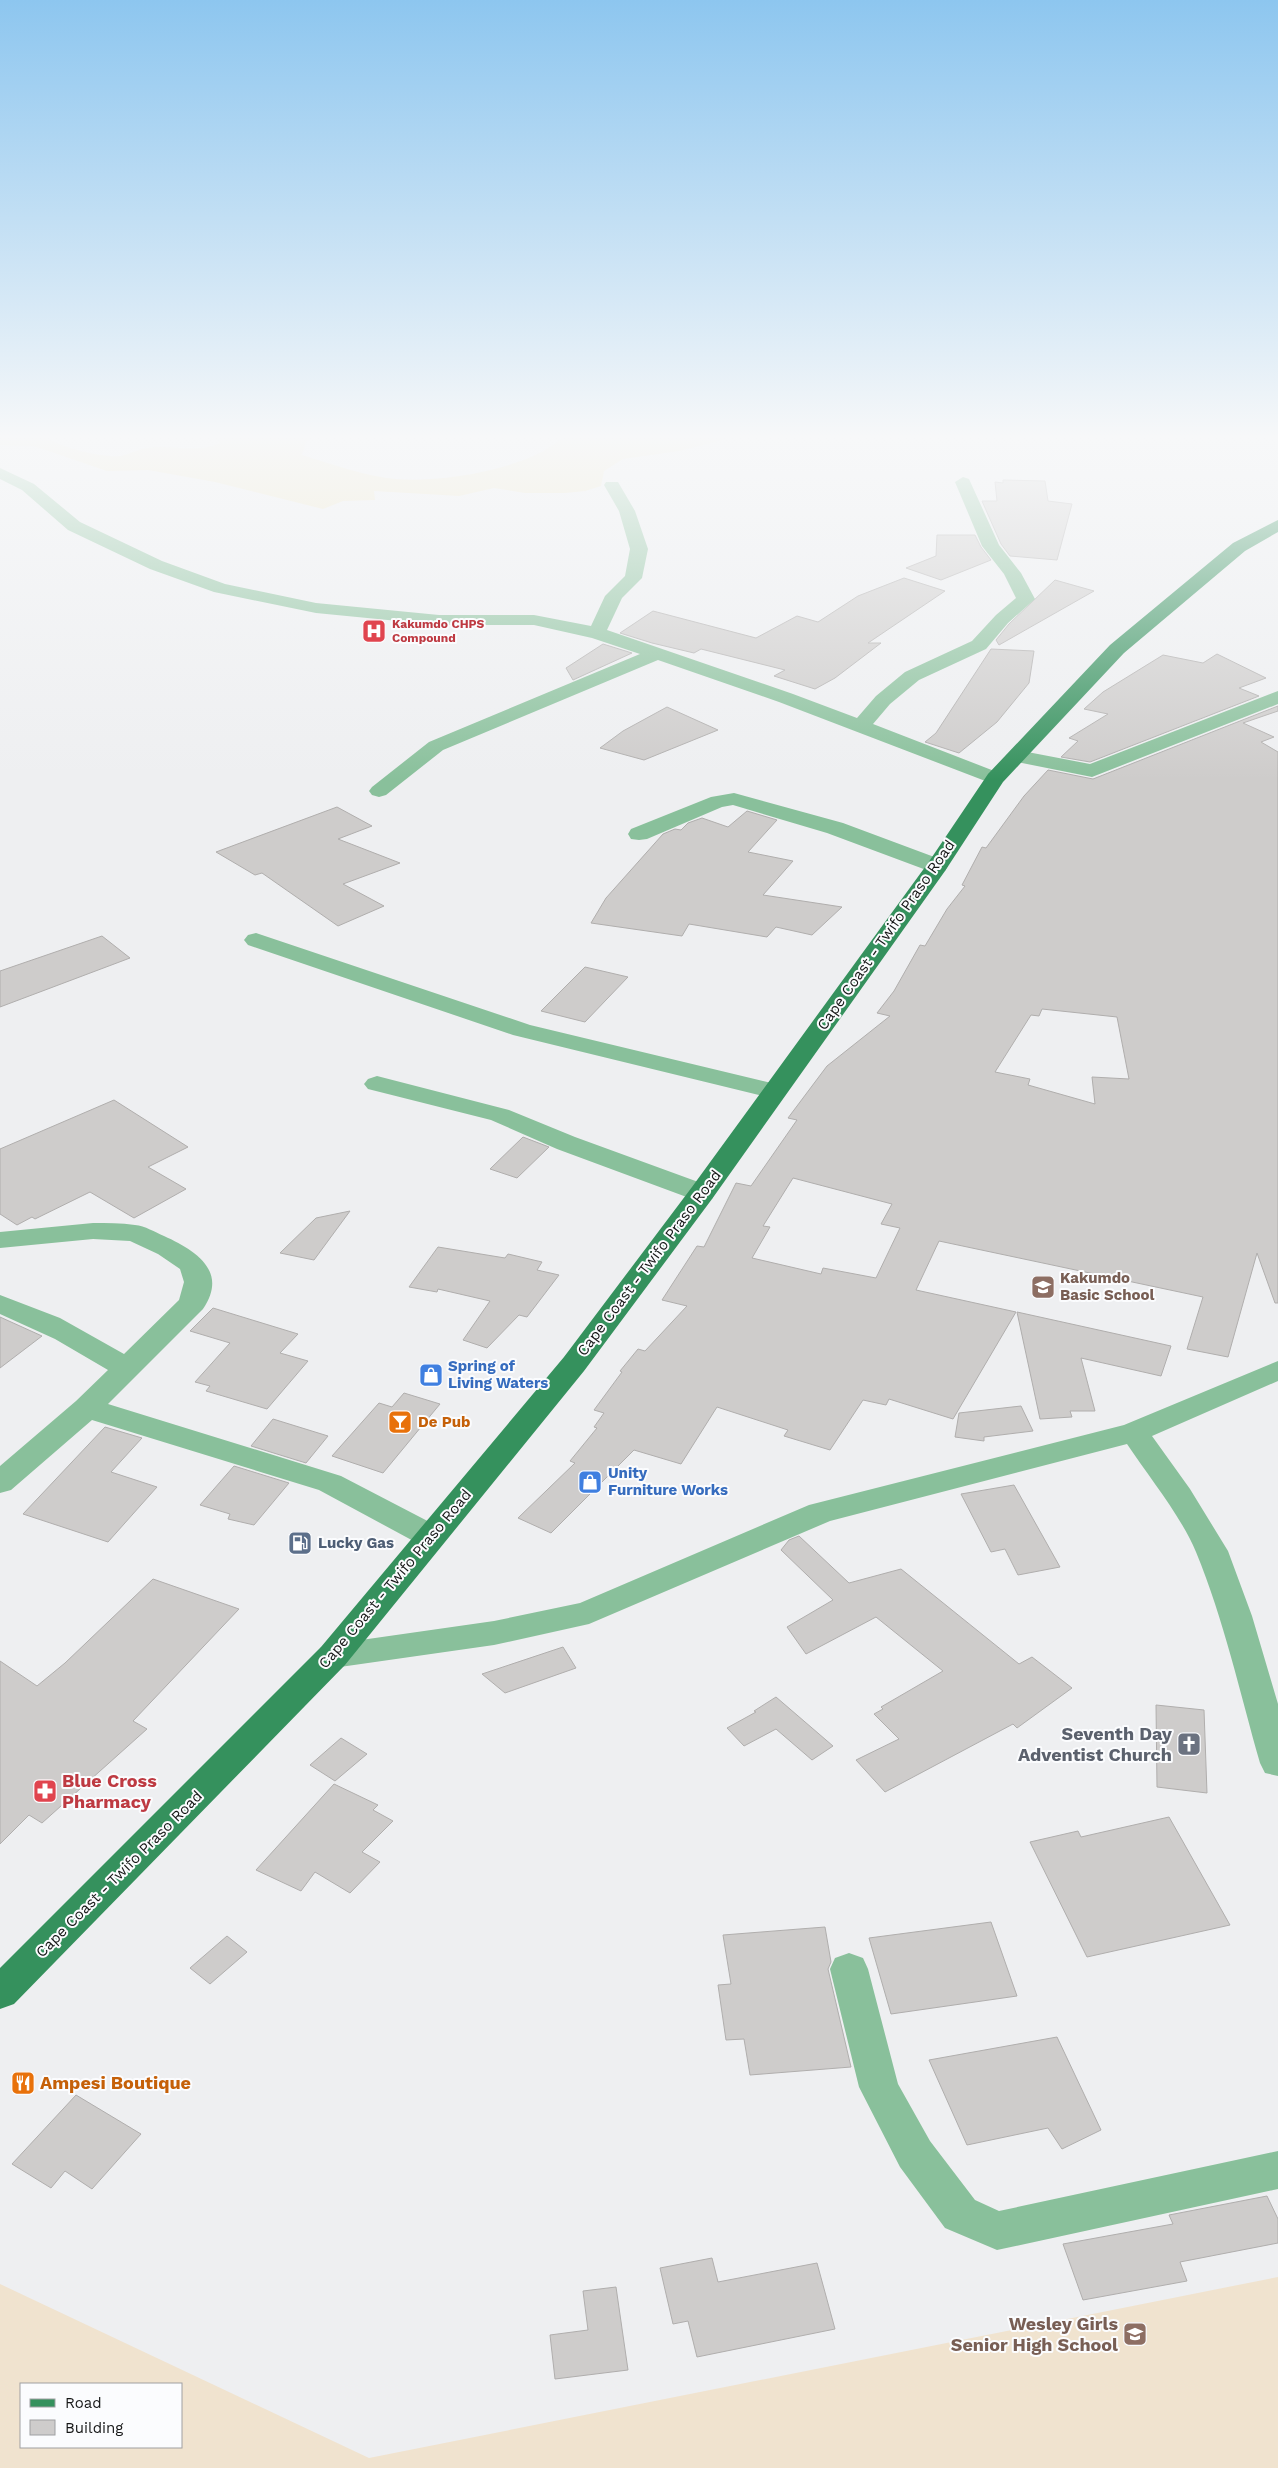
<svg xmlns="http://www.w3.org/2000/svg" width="1278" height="2468" viewBox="0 0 1278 2468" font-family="'Work Sans',sans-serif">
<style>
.education{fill:#f0e3cf;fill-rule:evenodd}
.sand{fill:#efe5c0}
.building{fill:#cecccb;stroke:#b0aead;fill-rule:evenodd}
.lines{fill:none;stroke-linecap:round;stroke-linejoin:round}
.minor{fill:#89c09b;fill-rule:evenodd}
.major{fill:#35915d;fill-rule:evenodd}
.labels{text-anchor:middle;stroke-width:4;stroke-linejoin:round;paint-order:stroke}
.far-health-label{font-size:12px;font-weight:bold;fill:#be3a42;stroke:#fbfcfe;text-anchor:start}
.street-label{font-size:15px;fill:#161717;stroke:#fbfcfe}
.education-label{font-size:15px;font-weight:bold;fill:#785e54;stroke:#fbfcfe;text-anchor:start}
.shop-label{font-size:15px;font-weight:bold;fill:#366cbe;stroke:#fbfcfe;text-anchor:start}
.food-label{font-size:15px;font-weight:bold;fill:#c56008;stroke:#fbfcfe;text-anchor:start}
.service-label{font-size:15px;font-weight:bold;fill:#4e5e75;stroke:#fbfcfe;text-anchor:start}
.near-worship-label{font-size:18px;font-weight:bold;fill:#5b616d;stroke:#fbfcfe;text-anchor:end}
.near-health-label{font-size:18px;font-weight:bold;fill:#be3a42;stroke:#fbfcfe;text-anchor:start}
.near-food-label{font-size:18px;font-weight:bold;fill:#c56008;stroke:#fbfcfe;text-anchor:start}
.near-education-label{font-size:18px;font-weight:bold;fill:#785e54;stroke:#fbfcfe;text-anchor:end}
</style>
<rect width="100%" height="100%" fill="#eeeff1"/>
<path class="education" d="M1278,2277V2468H0V2284L369,2458ZM21,2384H181V2447H21Z"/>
<path class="sand" d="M0,434H58L49,439C64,448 103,458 121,456C130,454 138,449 147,448C172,444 196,454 220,443L218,436L209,434H318L306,442L302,455C332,464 364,476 395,479C441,483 534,469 566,434H735L719,441L679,451L623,459L604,471L601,486L585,491L565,493H525L494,488L459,496L374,491L375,500L343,501L323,509L215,482L148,470L107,471L34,446L0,445Z"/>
<g class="building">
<polygon points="1003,480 1045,481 1048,501 1072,504 1057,560 1010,556 1001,544 982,501 997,501 995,482 1003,483"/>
<polygon points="937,535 975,535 981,547 991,560 941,580 906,568 936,556"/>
<polygon points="904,578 945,591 868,643 881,643 835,678 815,689 774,676 785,670 701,649 694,653 652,643 620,633 653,611 756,638 797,616 818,622 858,596"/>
<polygon points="1055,580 1094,591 999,645 996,640 1009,624"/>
<polygon points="603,644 632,653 573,680 566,668"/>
<polygon points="991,649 1034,651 1029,683 997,722 959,753 925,742 936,733"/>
<polygon points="1217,654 1266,678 1239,688 1259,696 1090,762 1061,757 1078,741 1069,738 1108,714 1084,709 1103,692 1163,655 1203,663"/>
<path d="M1278,706V711L1243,723L1274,737L1261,742L1278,752V1303H1275L1257,1253L1228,1357L1187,1349L1203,1297L939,1241L916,1290L1016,1312L953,1419L889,1399L886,1405L863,1400L830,1450L784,1436L788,1430L717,1407L681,1464L634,1450L551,1533L518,1518L575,1463L570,1461L597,1428L594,1427L604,1413L594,1410L622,1372L620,1371L638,1349L645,1351L687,1306L662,1300L697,1246L704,1247L736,1183L751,1186L797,1120L788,1118L827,1066L890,1016L877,1013L894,991L920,945L925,946L947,909L965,886L962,885L982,847L986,848L1024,796L1048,770L1093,779ZM1042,1009L1117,1017L1129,1079L1092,1077L1095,1104L1028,1085L1030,1079L995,1072L1031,1015L1039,1016ZM793,1178L892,1204L881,1224L900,1228L876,1278L823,1268L821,1274L752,1258L770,1227L763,1226Z"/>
<polygon points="667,707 718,730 644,760 600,748 623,731"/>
<polygon points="337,807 372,826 338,839 400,863 343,884 384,906 338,926 262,873 255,875 216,852"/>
<polygon points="747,811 777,820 748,852 793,861 763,895 842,907 812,935 776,927 767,937 689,924 682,936 591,923 606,898 663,834 675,829 681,830 688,823 702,818 728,827"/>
<polygon points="102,936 130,958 0,1007 0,971"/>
<polygon points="585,967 628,977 585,1022 541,1011"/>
<polygon points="114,1100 188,1147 148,1167 186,1189 134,1218 90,1192 35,1219 32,1217 17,1225 0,1214 0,1149"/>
<polygon points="523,1137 549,1147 517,1178 490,1169"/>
<polygon points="350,1211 314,1260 280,1253 316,1218"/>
<polygon points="438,1247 505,1258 508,1254 542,1262 537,1270 559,1275 527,1317 519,1315 487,1348 463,1340 490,1301 438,1289 437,1292 409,1287"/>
<polygon points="213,1308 298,1334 280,1353 308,1361 267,1409 206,1391 210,1386 195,1382 230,1343 190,1331"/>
<polygon points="1017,1312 1171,1346 1161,1376 1081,1358 1095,1411 1070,1411 1072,1417 1040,1419"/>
<polygon points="0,1317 42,1336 0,1368"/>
<polygon points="404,1393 440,1404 383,1473 332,1456 379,1403 392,1407"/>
<polygon points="1021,1406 1033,1431 984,1437 984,1441 955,1437 959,1413"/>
<polygon points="273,1419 328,1436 306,1463 251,1446"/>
<polygon points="105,1427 142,1438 111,1472 157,1487 108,1542 23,1514"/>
<polygon points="234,1466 289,1483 254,1525 228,1519 230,1514 200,1505"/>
<polygon points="1014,1485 1060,1567 1018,1575 1005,1549 991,1552 961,1494"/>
<polygon points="799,1536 849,1583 901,1569 1019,1664 1032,1657 1072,1688 1017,1728 1013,1724 885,1792 856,1760 899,1739 874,1714 883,1709 881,1707 943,1671 876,1617 806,1654 787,1627 833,1600 781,1550 789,1540"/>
<polygon points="153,1579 239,1609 133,1721 147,1729 42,1823 29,1815 0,1844 0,1661 37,1686 65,1663"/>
<polygon points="563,1647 576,1668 505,1693 482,1674"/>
<polygon points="776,1697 833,1746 812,1760 776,1729 744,1746 727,1728 756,1712 754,1711"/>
<polygon points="1156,1705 1204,1710 1207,1793 1157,1787"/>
<polygon points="341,1738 367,1754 335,1781 310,1765"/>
<polygon points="334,1784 378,1805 373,1810 393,1821 362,1852 380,1862 350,1893 315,1872 301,1891 256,1870"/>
<polygon points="1169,1817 1230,1925 1087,1957 1030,1842 1078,1831 1081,1837"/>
<polygon points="991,1922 1017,1996 891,2014 869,1938"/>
<polygon points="825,1927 831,1962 828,1969 851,2067 750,2075 744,2039 726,2040 718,1985 731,1984 723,1935"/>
<polygon points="227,1936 247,1952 210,1984 190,1968"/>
<polygon points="1057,2037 1101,2130 1062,2149 1048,2128 967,2145 929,2060"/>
<polygon points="76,2095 141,2134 92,2189 65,2171 51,2188 12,2164"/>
<polygon points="1267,2196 1278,2219 1278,2243 1180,2262 1187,2281 1083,2300 1063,2244 1173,2224 1169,2215"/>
<polygon points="712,2258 718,2282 817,2263 835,2329 697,2357 688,2321 673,2324 660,2268"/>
<polygon points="616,2287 628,2370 555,2379 550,2335 588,2330 583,2291"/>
</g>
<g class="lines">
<g class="minor">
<polygon points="0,468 34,484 80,522 162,561 225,584 316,603 439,615 534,615 591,626 605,596 625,576 630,549 619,511 604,485 606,482 618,482 635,511 648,549 642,578 622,598 607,630 793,694 857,718 876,696 905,672 972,641 996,615 1016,598 1004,574 982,546 955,482 963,477 969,479 999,545 1021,573 1035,599 1008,623 986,649 919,680 890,704 873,724 1002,774 1005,778 1002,782 995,784 988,782 779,702 658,660 443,750 386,795 379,797 372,795 369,791 372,787 429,742 640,654 592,638 534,625 439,625 316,613 214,592 150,569 68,530 22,490 0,479"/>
<polygon points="1278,691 1278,704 1092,777 1017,762 1010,760 1007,756 1010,752 1017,750 1090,764"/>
<polygon points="734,793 843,823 945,861 948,866 945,871 937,873 929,871 827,833 733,805 722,807 647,839 639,840 631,839 628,834 631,829 711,797"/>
<polygon points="256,933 530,1025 784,1086 788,1091 784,1096 775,1099 513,1035 248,945 244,940 248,935"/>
<polygon points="377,1076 509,1110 575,1137 712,1187 715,1193 712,1199 702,1201 692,1199 557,1149 491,1120 368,1089 364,1084 368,1079"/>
<path d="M93,1223C107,1223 121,1223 135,1225C145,1226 155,1232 164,1236C195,1250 229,1271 203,1309L108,1404L341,1476L441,1528L446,1536L441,1544L430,1547L419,1544L319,1490L92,1420L11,1490L0,1493V1466L76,1401L108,1370L55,1339L0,1314V1295L60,1318L124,1354L179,1300L184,1282L180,1269L158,1254L130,1241L93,1239L0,1248V1232Z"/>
<path d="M1278,1361V1381L1152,1436L1190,1489L1228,1551L1252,1616L1278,1704V1776L1265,1773L1260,1763C1240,1693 1224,1620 1196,1552C1181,1516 1149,1477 1127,1444L830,1521L589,1624L494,1645L333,1668L321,1665L316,1656L321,1647L333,1644L494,1621L580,1603L809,1505L1124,1425Z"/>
<polygon points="849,1953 863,1958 868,1969 898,2084 930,2141 975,2200 999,2211 1278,2151 1278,2189 997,2250 945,2228 900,2167 859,2087 830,1969 835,1958"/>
</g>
<polygon class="major" points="1278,520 1278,532 1245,551 1124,653 1003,782 945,871 712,1199 584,1371 345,1665 14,2004 0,2009 0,1968 321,1647 564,1357 692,1187 928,863 988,774 1110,645 1233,543"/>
</g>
<linearGradient id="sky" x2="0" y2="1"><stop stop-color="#8dc6ef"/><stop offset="0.56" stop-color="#f7f8f9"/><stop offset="1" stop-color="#f7f8f9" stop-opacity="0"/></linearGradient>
<rect width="1278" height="780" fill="url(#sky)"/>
<defs>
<g id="hospital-square" transform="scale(1.25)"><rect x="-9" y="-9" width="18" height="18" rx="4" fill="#e0444e" stroke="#fbfcfe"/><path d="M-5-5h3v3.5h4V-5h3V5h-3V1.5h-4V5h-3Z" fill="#fff"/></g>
<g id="school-square" transform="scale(1.25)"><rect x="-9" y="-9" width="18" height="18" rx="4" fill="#8d6e63" stroke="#fbfcfe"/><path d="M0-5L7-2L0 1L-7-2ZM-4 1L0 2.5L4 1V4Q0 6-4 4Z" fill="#fff"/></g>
<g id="shop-square" transform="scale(1.25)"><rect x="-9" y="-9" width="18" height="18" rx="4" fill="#3f7fe0" stroke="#fbfcfe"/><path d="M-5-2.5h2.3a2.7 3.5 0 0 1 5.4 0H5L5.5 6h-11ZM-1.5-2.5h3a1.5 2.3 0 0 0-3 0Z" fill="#fff"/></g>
<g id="bar-square" transform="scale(1.25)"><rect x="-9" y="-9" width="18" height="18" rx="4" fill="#e8710a" stroke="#fbfcfe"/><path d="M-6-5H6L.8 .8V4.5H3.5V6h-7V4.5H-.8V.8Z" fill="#fff"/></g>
<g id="fuel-square" transform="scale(1.25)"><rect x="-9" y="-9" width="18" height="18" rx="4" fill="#5c6f8a" stroke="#fbfcfe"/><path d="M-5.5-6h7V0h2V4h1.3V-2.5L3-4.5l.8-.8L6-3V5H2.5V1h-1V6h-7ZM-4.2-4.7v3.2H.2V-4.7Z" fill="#fff"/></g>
<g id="church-square" transform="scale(1.25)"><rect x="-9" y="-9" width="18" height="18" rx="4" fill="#6b7280" stroke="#fbfcfe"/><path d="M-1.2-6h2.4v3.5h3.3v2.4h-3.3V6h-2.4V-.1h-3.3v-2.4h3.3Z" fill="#fff"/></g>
<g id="pharmacy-square" transform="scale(1.25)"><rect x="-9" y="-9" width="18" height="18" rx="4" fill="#e0444e" stroke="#fbfcfe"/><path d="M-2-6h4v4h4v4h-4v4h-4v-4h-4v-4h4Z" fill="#fff"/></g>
<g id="restaurant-square" transform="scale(1.25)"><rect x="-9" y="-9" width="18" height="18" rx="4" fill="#e8710a" stroke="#fbfcfe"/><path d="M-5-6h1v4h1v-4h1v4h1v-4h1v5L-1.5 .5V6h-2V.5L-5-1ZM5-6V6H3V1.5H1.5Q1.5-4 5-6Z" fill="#fff"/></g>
</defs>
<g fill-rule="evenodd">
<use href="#hospital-square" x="374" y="631"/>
<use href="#school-square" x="1043" y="1287"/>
<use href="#shop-square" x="431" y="1375"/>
<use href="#bar-square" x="400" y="1422"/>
<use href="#shop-square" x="590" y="1482"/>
<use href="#fuel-square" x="300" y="1543"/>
<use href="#church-square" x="1189" y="1744"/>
<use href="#pharmacy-square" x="45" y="1791"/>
<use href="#restaurant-square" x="23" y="2083"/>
<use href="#school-square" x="1135" y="2334"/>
</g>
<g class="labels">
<g class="far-health-label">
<text x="392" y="628">Kakumdo CHPS<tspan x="392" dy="14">Compound</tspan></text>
</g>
<g class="street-label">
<text transform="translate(886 935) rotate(-55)" y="5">Cape Coast - Twifo Praso Road</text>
<text transform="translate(649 1263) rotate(-53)" y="5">Cape Coast - Twifo Praso Road</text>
<text transform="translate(395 1579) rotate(-50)" y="5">Cape Coast - Twifo Praso Road</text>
<text transform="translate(119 1874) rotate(-45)" y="5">Cape Coast - Twifo Praso Road</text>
</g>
<g class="education-label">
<text x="1060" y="1283">Kakumdo<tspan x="1060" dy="17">Basic School</tspan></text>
</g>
<g class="shop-label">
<text x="448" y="1371">Spring of<tspan x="448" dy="17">Living Waters</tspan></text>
<text x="608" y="1478">Unity<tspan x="608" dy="17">Furniture Works</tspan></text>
</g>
<g class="food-label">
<text x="418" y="1427">De Pub</text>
</g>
<g class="service-label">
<text x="318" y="1548">Lucky Gas</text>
</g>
<g class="near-worship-label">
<text x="1172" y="1740">Seventh Day<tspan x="1172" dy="21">Adventist Church</tspan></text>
</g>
<g class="near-health-label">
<text x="62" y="1787">Blue Cross<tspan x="62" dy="21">Pharmacy</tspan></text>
</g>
<g class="near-food-label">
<text x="40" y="2089">Ampesi Boutique</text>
</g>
<g class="near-education-label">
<text x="1118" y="2330">Wesley Girls<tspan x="1118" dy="21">Senior High School</tspan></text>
</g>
</g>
<rect x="20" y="2383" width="162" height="65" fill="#fbfcfe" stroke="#9fa0a2"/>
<rect x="30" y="2399" width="25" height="8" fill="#35915d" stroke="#9fa0a2"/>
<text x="65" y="2408" font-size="15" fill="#161717">Road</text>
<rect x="30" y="2420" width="25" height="15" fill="#cecccb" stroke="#9fa0a2"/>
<text x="65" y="2433" font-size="15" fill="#161717">Building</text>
</svg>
